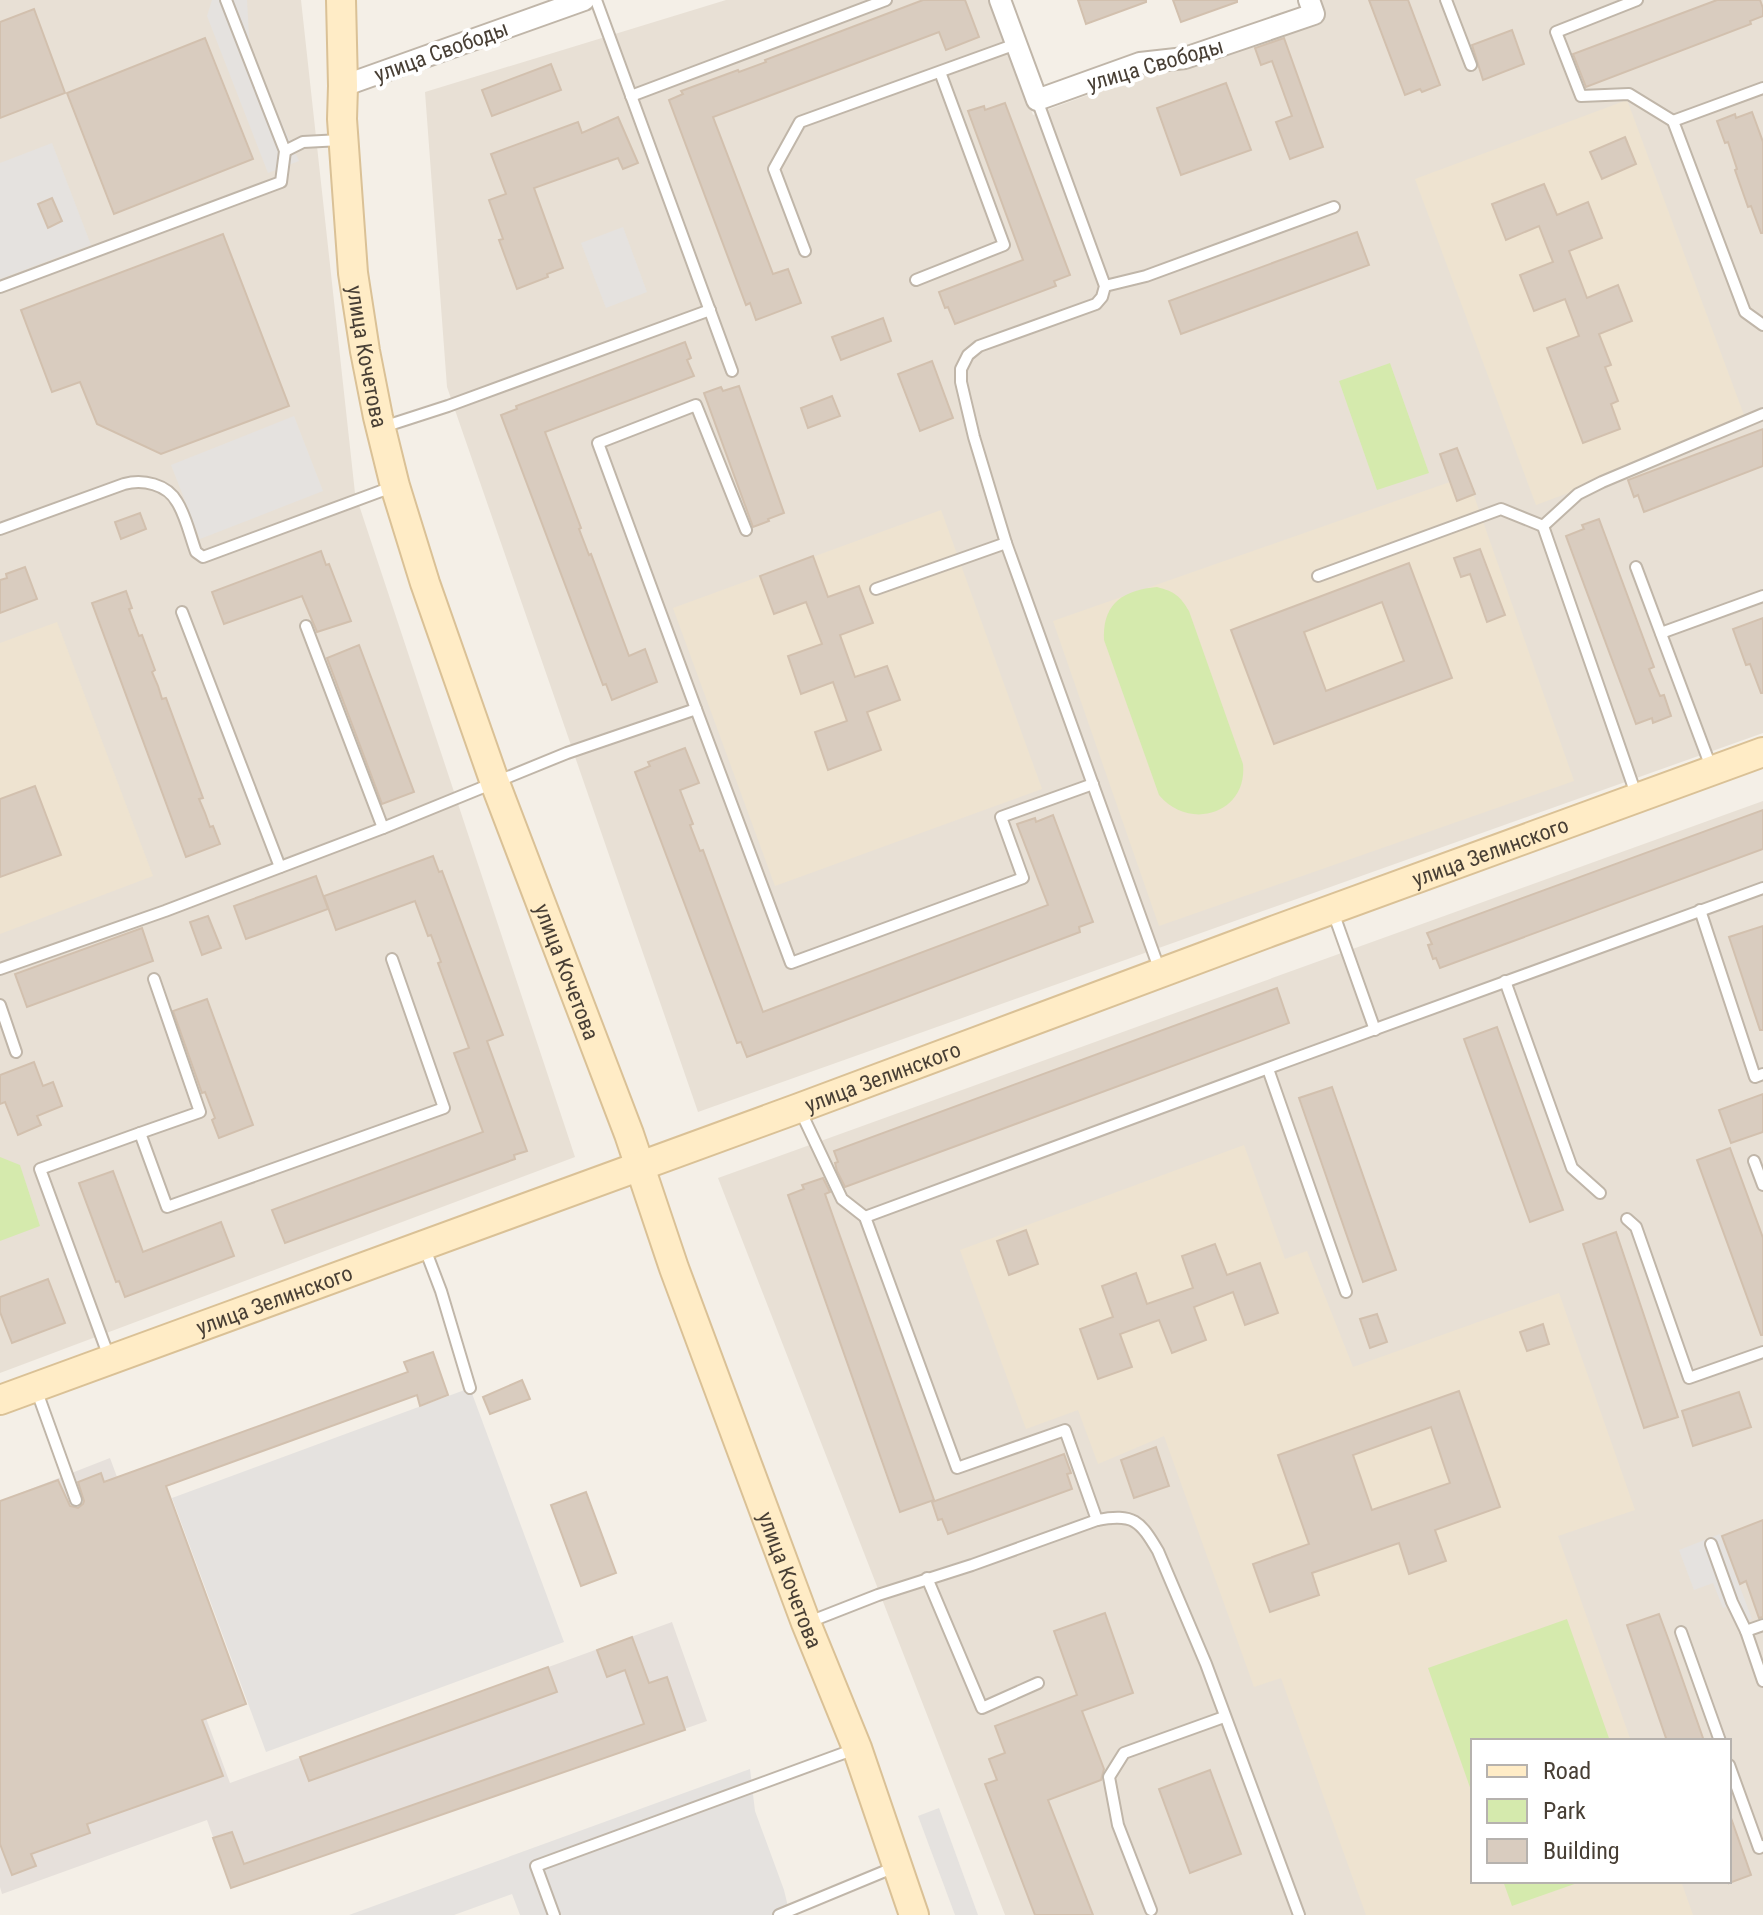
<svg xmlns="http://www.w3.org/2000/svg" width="1763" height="1915" viewBox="0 0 1763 1915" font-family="'Roboto Condensed',sans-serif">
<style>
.residential{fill:#e8e0d5;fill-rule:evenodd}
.industrial{fill:#e6e0db}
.education{fill:#eee3d0}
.green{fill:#d5eaad}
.parking{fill:#e5e2df}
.building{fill:#d9ccbf;stroke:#d2c0ae;stroke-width:2;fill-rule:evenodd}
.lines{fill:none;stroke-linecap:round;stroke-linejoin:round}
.lane-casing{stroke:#c0b6a9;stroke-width:14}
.street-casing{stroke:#c0b6a9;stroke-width:24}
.secondary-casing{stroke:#dac196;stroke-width:32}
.lane{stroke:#fff;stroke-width:10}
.street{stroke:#fff;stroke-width:20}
.secondary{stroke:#ffecc6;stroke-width:28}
.labels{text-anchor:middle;stroke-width:8;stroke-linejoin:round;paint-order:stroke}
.street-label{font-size:22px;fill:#483f35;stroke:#fff}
</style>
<rect width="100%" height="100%" fill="#f4efe7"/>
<g class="residential">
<polygon points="0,0 301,0 355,493 575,1157 0,1373"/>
<polygon points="726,0 993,0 1033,115 1319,11 1316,0 1763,0 1763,733 698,1112 447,387 425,92"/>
<path d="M1763,801V1915H1005L718,1178ZM1473,1741H1729V1881H1473Z"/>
</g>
<polygon class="industrial" points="110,1458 230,1783 672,1622 707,1721 231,1888 207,1820 2,1894 0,1887 0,1501"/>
<g class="education">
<polygon points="1627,100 1748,426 1536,505 1415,179"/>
<polygon points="1467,476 1574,781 1159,926 1053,621"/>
<polygon points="941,510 1042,789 775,886 673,608"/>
<polygon points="57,622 153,876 0,934 0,643"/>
<polygon points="1244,1145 1285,1259 1307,1251 1353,1367 1559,1293 1635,1510 1558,1536 1631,1741 1473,1741 1473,1881 1681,1881 1693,1915 1366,1915 1281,1678 1254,1687 1164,1436 1098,1464 1078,1410 1026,1429 960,1250"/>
</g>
<g class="green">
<polygon points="1390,363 1429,473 1377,490 1339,381"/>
<path d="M1157,587C1175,592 1179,595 1189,611L1243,764C1248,813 1190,832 1159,795L1104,640C1102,604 1123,590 1157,587Z"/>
<polygon points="0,1157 20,1165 40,1226 0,1241"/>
<polygon points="1567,1619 1610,1741 1473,1741 1473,1796 1428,1668"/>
<polygon points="1503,1881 1583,1881 1512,1906"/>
</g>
<g class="parking">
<polygon points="212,0 247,0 250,53 299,161 268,173 207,16"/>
<polygon points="52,143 91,245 0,279 0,163"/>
<polygon points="623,227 647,292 606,308 581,243"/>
<polygon points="294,416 323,491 200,539 171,465"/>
<polygon points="470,1388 564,1642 266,1752 172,1498"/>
<polygon points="1720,1534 1752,1619 1735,1624 1728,1606 1723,1608 1713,1583 1694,1590 1679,1550"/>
<polygon points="750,1769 755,1811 784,1890 790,1915 520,1915 512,1894 454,1915 349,1915"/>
<polygon points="939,1808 978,1915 955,1915 918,1816"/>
</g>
<g class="building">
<polygon points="923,0 965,0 979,37 946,50 939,32 713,117 773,274 788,269 801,303 756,320 750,303 746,305 669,100 683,94 681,91 738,70 739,72 766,62 765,60"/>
<polygon points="1078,0 1146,0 1146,2 1086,24"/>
<polygon points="1173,0 1237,0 1237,2 1181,22"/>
<polygon points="1369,0 1408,0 1440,85 1422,92 1420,89 1405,95"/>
<polygon points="1717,0 1760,0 1763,8 1763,16 1750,21 1751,24 1586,87 1573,54"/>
<polygon points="34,9 65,93 0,118 0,22"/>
<polygon points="1512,30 1524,64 1483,80 1472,45"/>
<polygon points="205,38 253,159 114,214 67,93"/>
<polygon points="1284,38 1323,147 1290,159 1276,122 1292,116 1272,61 1261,65 1255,48"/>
<polygon points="551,64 561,90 492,116 482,90"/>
<polygon points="1226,83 1251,150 1181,175 1157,108"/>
<polygon points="1005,103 1070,275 1054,281 1056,286 955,324 948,307 945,308 939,292 1023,260 968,111 984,106 985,110"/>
<polygon points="1752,112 1763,142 1763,233 1761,233 1751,206 1748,207 1735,170 1737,169 1728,142 1725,143 1717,121 1735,114 1736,118"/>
<polygon points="618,117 638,163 623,169 618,158 534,188 563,268 547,274 548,277 517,289 499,240 503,239 489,200 506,194 491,154 578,122 582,133"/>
<polygon points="1625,137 1636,164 1602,179 1590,152"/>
<polygon points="1544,184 1557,215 1588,202 1602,238 1569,251 1587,298 1618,285 1632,321 1599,334 1611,365 1605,367 1618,401 1611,404 1620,429 1583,443 1547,348 1579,336 1565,299 1534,311 1520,275 1553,262 1539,226 1506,240 1492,204"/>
<polygon points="52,198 62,221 48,228 38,204"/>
<polygon points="1357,232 1369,265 1181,334 1169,301"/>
<polygon points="223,234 289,406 161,454 97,424 80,382 52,392 21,310"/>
<polygon points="883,318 891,341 841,360 832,337"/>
<polygon points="685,342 691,358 687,360 694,376 545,432 581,528 579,529 589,555 591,554 629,656 645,649 657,682 612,700 606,684 603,685 501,415 517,409 516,406"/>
<polygon points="932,361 953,418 920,431 898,374"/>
<polygon points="739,386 784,513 768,519 769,521 753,527 704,393 721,387 723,391"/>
<polygon points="832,396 840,416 808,428 801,408"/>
<polygon points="1763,429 1763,466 1644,512 1638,495 1634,497 1628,480"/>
<polygon points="1457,448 1475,494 1457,501 1440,454"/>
<polygon points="140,513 146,529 121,539 115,522"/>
<polygon points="1599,519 1654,667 1649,669 1660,696 1664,695 1671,716 1653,723 1652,718 1636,724 1566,536 1584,529 1582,525"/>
<polygon points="1480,549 1505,615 1487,622 1470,574 1461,577 1454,558"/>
<polygon points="321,551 326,565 329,564 351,621 317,632 302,596 224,624 212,592"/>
<polygon points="813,556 828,597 859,586 873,623 840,635 855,677 887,666 900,700 867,712 881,750 828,770 815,732 847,721 833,682 801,694 788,656 822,644 806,602 774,614 760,576"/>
<path d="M1409,563L1452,678L1274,744L1231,630ZM1382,602L1404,661L1326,691L1304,632Z"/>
<polygon points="25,567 37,599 0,613 0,580 7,578 6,574"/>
<polygon points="126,591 132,608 129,609 139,636 142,635 155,670 152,672 158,686 162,699 166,698 203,798 199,799 205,813 210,827 213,826 220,844 186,857 92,603"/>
<polygon points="1763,618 1763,693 1761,693 1750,664 1746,665 1733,629"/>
<polygon points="359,645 414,792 382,804 327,658"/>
<polygon points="685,748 699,783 680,790 693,824 690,825 700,851 703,850 763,1012 1048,905 1017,824 1035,818 1036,822 1053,815 1093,922 1079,927 1080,932 747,1057 741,1042 737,1043 635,772 650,766 648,762"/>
<polygon points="35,786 61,855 0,877 0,799"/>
<polygon points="1763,810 1763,849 1440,968 1436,958 1433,959 1428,945 1432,944 1427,933"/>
<polygon points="433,856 439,872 442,871 503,1035 487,1041 527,1151 514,1155 515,1159 285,1243 272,1210 483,1132 454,1053 469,1048 438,963 441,962 431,935 428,936 415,901 336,930 324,896"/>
<polygon points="316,876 328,909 246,939 234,906"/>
<polygon points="208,916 221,948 202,955 190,922"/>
<polygon points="1763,926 1763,1030 1760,1030 1729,937"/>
<polygon points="142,928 153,961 27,1007 15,974"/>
<polygon points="1277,988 1289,1023 845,1187 837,1171 835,1163 838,1162 834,1151"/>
<polygon points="207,999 253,1125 219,1138 212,1120 215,1118 205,1092 202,1093 173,1011"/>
<polygon points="1497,1027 1563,1210 1530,1222 1464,1039"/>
<polygon points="34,1062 43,1086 53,1082 62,1106 37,1116 41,1125 18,1135 5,1102 0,1104 0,1075"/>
<polygon points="1332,1087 1396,1270 1363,1282 1299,1098"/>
<polygon points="1763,1094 1763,1132 1731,1143 1719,1110"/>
<polygon points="1730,1148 1763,1238 1763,1335 1761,1335 1697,1160"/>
<polygon points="113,1171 143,1252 221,1222 234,1256 125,1297 119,1281 116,1282 79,1183"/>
<polygon points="823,1178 830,1192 825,1194 934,1500 900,1512 788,1195 804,1189 802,1185"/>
<polygon points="1026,1230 1038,1264 1009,1275 997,1241"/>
<polygon points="1616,1232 1678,1417 1644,1428 1583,1244"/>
<polygon points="1215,1244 1227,1275 1260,1263 1278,1313 1245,1325 1233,1292 1194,1307 1206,1340 1172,1353 1159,1320 1120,1334 1132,1367 1098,1379 1080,1329 1113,1317 1102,1286 1136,1273 1147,1304 1193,1288 1182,1256"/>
<polygon points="48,1279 65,1323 12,1343 0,1312 0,1297"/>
<polygon points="1377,1314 1387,1342 1370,1348 1360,1319"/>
<polygon points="1543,1324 1549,1344 1527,1351 1520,1332"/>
<polygon points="433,1352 448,1395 420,1406 417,1395 166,1486 246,1704 202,1720 223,1776 87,1824 90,1833 31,1854 36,1866 12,1875 0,1844 0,1501 58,1480 70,1506 78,1508 83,1504 84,1501 78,1482 101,1473 104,1482 408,1372 404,1362"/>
<polygon points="522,1380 530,1399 490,1414 483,1397"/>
<path d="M1459,1391L1500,1507L1435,1530L1446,1561L1409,1574L1399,1543L1312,1573L1319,1595L1270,1612L1253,1564L1309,1544L1278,1455ZM1431,1427L1450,1483L1372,1510L1353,1455Z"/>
<polygon points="1739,1392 1751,1427 1693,1446 1682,1411"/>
<polygon points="1156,1447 1169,1486 1134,1498 1121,1460"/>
<polygon points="1064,1454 1071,1473 1067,1474 1072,1489 948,1534 942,1519 938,1520 932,1502"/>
<polygon points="586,1492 616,1573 581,1586 551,1505"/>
<polygon points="1763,1520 1763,1617 1759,1618 1746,1581 1740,1584 1722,1536"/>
<polygon points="1105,1613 1133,1693 1082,1711 1104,1769 1101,1780 1048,1800 1093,1915 1035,1915 985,1784 997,1780 989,1759 1005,1753 995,1726 1077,1695 1054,1631"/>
<polygon points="1659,1614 1669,1641 1704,1741 1667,1741 1627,1625"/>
<polygon points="632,1637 649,1683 667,1677 685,1730 231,1888 213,1838 232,1832 244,1864 644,1724 625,1670 607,1677 597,1650"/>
<polygon points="548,1667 557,1692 309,1781 300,1757"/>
<polygon points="1210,1770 1241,1854 1190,1873 1159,1789"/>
<polygon points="1731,1818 1751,1875 1729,1883 1729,1819"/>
</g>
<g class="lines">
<g class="lane-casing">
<g id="lane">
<polyline points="596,0 732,371"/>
<polyline points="1446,0 1471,65"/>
<polyline points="1637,0 1556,32 1581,96 1629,94 1673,121"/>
<polyline points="1763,88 1673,121 1745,312 1763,325"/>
<polyline points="631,96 886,0"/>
<polyline points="1037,100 1105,286 1102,297 1096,304 979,346 968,355 961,369 961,382 974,437 1006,543 1160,971"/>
<polyline points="285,151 303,142 341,140"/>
<polyline points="805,251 774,169 800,122 1016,44"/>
<polyline points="916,280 1004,245 940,72"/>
<polyline points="1105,286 1146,276 1334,207"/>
<polyline points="0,287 281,182 285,151 226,0"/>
<polyline points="383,427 448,406 710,310"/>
<path d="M0,529L124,484C143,479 167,484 177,502C186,516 190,536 196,552L203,557L392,487"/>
<polyline points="1636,567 1711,767"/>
<polyline points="1318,576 1501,509 1543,526"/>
<polyline points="876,589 1006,543"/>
<polyline points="182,612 280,867"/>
<polyline points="306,626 383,828"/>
<polyline points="1661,633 1763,596"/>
<polyline points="696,709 598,443 696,405 746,530"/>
<polyline points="1637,797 1543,526 1578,494 1602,482 1763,414"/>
<polyline points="1700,910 1755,1077 1763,1074"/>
<polyline points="1333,912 1375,1030"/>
<polyline points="0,969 165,911 383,828 567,753 696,709 791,963 1023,878 1001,817 1093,784"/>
<polyline points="1505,981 1572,1168 1600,1193"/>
<polyline points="0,1005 16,1052"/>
<polyline points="1268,1069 1346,1292"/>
<polyline points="800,1110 842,1199 865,1217 957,1468 1065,1430 1097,1520"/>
<polyline points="140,1133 200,1112 154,979"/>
<polyline points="1754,1161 1763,1185"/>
<path d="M865,1217C1164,1107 1463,995 1763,888"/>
<polyline points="1627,1219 1636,1227 1689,1378 1763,1352"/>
<polyline points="425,1249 441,1291 470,1388"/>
<polyline points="109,1357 40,1169 140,1133 167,1207 444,1108 392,959"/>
<polyline points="36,1389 76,1500"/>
<polyline points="1711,1544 1732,1602 1746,1631 1763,1681"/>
<polyline points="927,1578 982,1708 1038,1683"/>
<path d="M809,1622L878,1595L972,1565L1097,1520C1134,1513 1140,1521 1158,1551L1206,1664L1299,1915"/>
<polyline points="1746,1631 1763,1625"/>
<polyline points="1681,1632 1720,1741"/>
<polyline points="1729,1765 1759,1848 1763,1846"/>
<polyline points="1151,1910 1118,1825 1109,1777 1124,1753 1224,1717"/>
<polyline points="554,1915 536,1866 855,1749"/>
<polyline points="779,1915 895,1867"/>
</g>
</g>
<g class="street-casing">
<g id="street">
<polyline points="1000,0 1037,100 1140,63 1185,58 1314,14 1309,0"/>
<polyline points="343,86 584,0"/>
</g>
</g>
<g class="secondary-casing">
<g id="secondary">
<path id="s1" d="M341,0L343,86L342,119L353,273L365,351L378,417L395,486L425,583L495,783L629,1134L674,1268L806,1623L857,1748L914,1915"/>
<path id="s2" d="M0,1400L799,1108L1270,932L1763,752"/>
</g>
</g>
<use href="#lane" class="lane"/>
<use href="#street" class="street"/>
<use href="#secondary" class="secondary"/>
</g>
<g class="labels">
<g class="street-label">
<text transform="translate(441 51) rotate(-20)" y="8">улица Свободы</text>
<text transform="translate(1155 64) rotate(-16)" y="8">улица Свободы</text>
<text dy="8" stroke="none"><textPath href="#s1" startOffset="358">улица Кочетова</textPath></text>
<text dy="8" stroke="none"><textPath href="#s2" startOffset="1588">улица Зелинского</textPath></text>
<text dy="8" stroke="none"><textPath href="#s1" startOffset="1006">улица Кочетова</textPath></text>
<text dy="8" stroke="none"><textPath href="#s2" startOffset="940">улица Зелинского</textPath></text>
<text dy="8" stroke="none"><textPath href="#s2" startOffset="292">улица Зелинского</textPath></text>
<text dy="8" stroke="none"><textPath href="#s1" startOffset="1654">улица Кочетова</textPath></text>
</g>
</g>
<rect x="1471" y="1739" width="260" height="144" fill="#ffffff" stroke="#b6b2ae" stroke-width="2"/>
<rect x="1487" y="1765" width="40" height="12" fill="#ffecc6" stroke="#b6b2ae" stroke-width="2"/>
<text x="1543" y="1779" font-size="24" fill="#483f35">Road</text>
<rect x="1487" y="1799" width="40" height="24" fill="#d5eaad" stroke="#b6b2ae" stroke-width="2"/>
<text x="1543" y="1819" font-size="24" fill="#483f35">Park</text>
<rect x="1487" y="1839" width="40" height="24" fill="#d9ccbf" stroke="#b6b2ae" stroke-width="2"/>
<text x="1543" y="1859" font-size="24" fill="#483f35">Building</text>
</svg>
